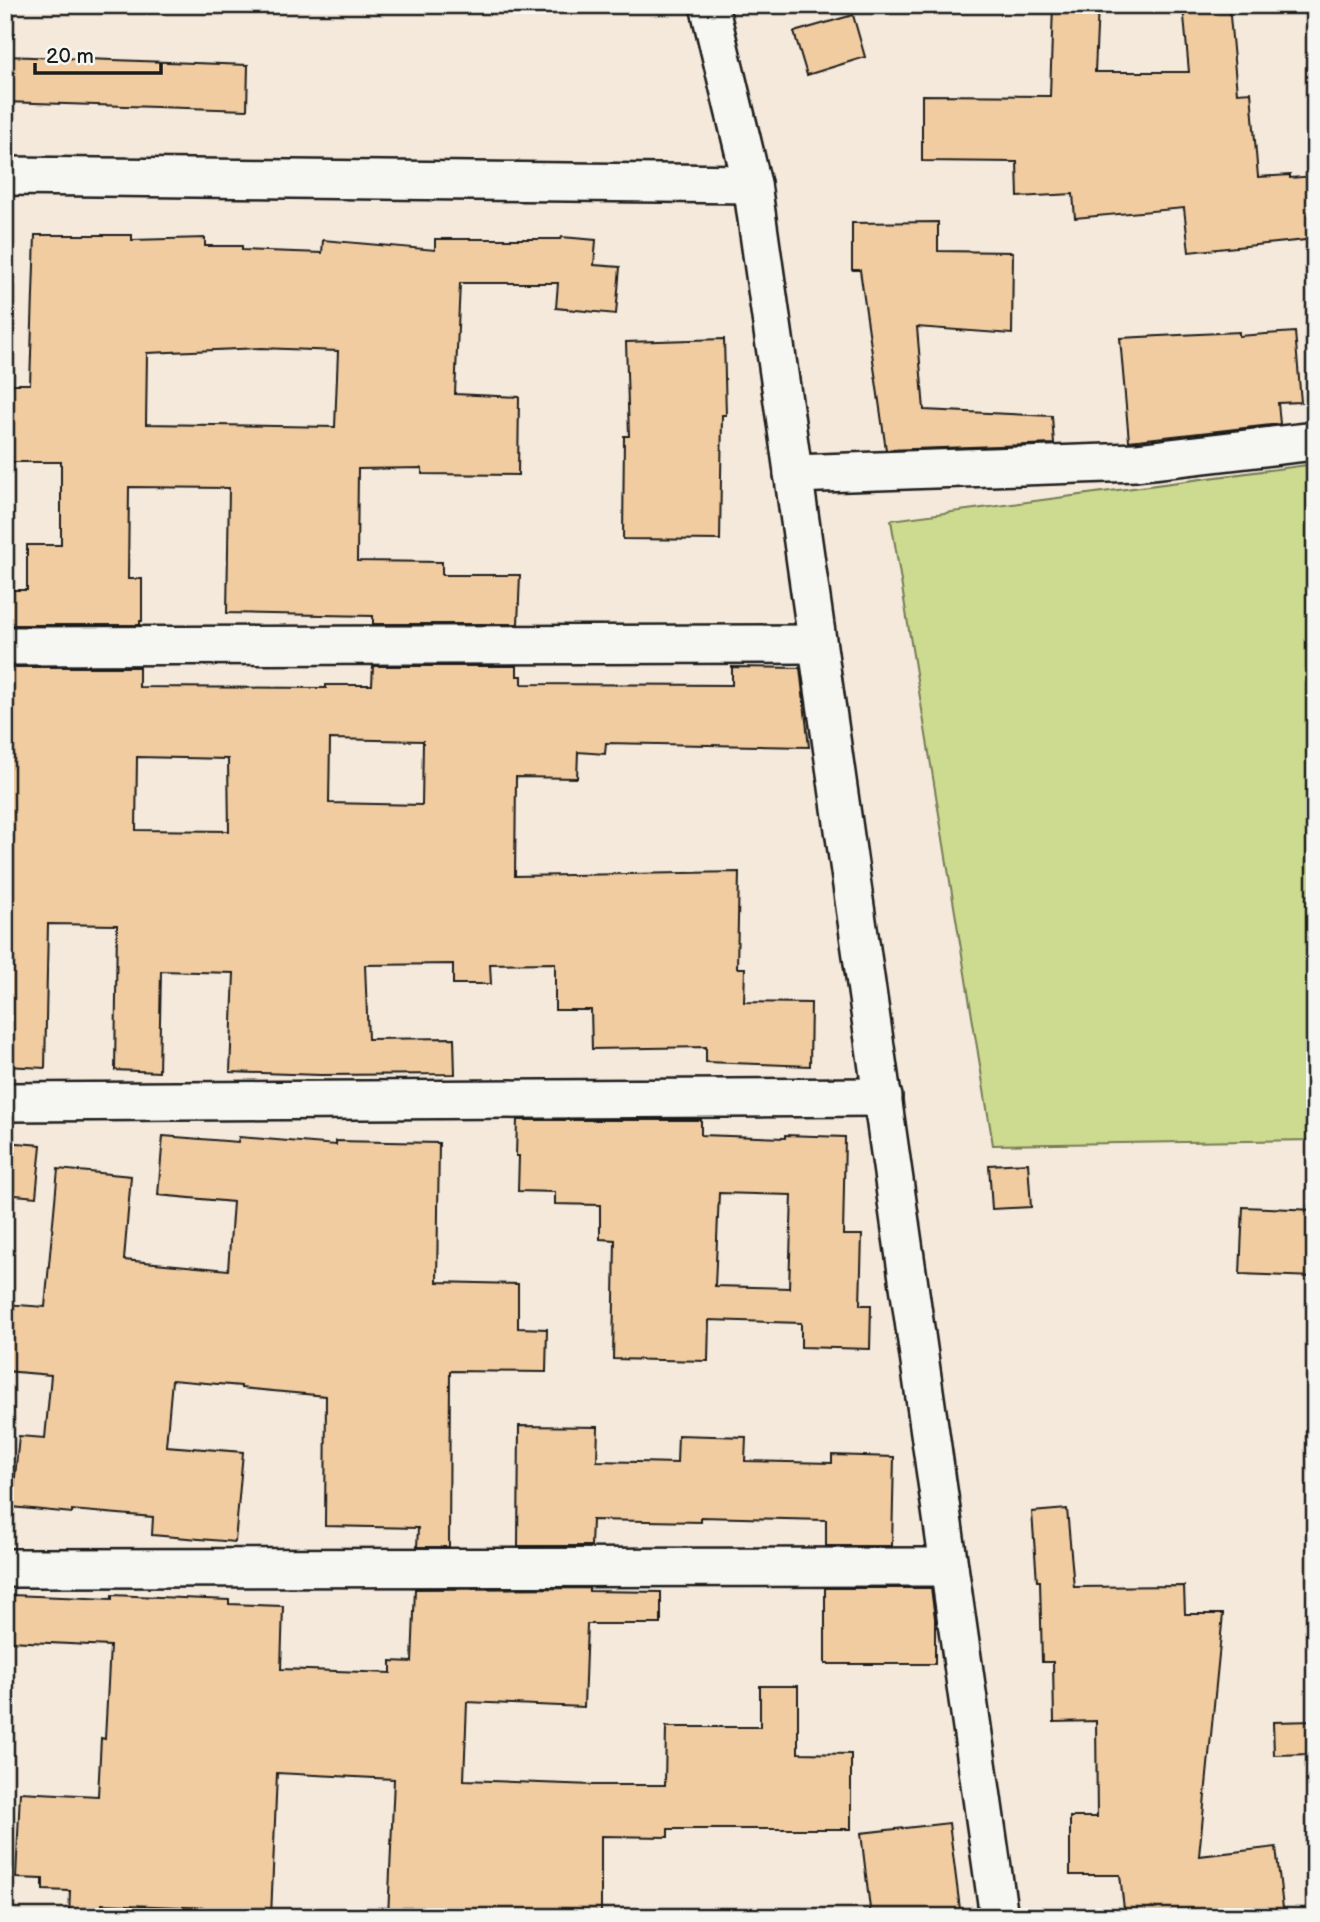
<svg xmlns="http://www.w3.org/2000/svg" width="1320" height="1922" viewBox="0 0 1320 1922" font-family="'Balsamiq Sans',sans-serif">
<style>
.green{fill:#ccdb8f;stroke:#747c56;stroke-width:2}
.building{fill:#f1cca1;stroke:#1c1c1c;stroke-width:2;fill-rule:evenodd}
.lines{fill:none;stroke-linecap:round;stroke-linejoin:round}
.street-casing{stroke:#1c1c1c;stroke-width:42}
.street{stroke:#f6f6f2;stroke-width:37}
</style>
<rect width="100%" height="100%" fill="#f4e9da"/>
<filter id="ink" filterUnits="userSpaceOnUse"><feTurbulence type="fractalNoise" baseFrequency=".0143" numOctaves="2"/><feDisplacementMap in="SourceGraphic" scale="14" xChannelSelector="R" yChannelSelector="G"/><feConvolveMatrix kernelMatrix="1 2 1 2 8 2 1 2 1" color-interpolation-filters="sRGB"/></filter>
<g filter="url(#ink)">
<polygon class="green" points="1315,464 1315,1140 993,1145 891,520"/>
<g class="building">
<polygon points="1053,5 1098,5 1095,72 1189,72 1183,5 1229,5 1237,93 1251,92 1258,177 1290,175 1290,178 1315,176 1315,239 1189,252 1184,208 1075,218 1073,194 1018,197 1017,162 922,161 922,95 1050,96"/>
<polygon points="853,15 865,57 807,75 794,32"/>
<polygon points="5,56 248,65 247,110 5,102"/>
<polygon points="938,222 938,251 1013,252 1012,334 917,327 924,410 1052,416 1054,444 886,450 860,270 852,270 852,223"/>
<path d="M35,235H132V240L205,238V246H242V250L322,253L323,240L435,250V239H561L562,237L596,240L594,265L620,267L616,314L556,308L558,283H460L455,394L519,397L518,475L422,474V468L358,469L357,561L442,562V575H520L518,624H373V616L227,613L229,488L129,487L128,579H142V621H140V625H5V590H27V545H61V462H5V384H30ZM261,348L338,351L335,427L146,424L147,353Z"/>
<polygon points="1239,332 1239,336 1295,332 1301,402 1278,403 1280,424 1129,441 1120,338"/>
<polygon points="724,339 726,415 722,415 720,540 623,539 624,436 629,436 626,342"/>
<path d="M373,666H517V676H522V684L732,685V667L800,668L809,747L606,743L605,754L578,752L577,778L516,777L515,876L739,872L737,968H745L744,1002L811,1003L810,1066L706,1062V1047L592,1049L591,1010H555V963L490,964L491,984H453V964L365,965L368,1039L454,1038L455,1074L320,1075L230,1072L234,973L161,971L159,1072L115,1070L117,925L48,924L45,1068L5,1066V667H139V687L326,688V685H372ZM330,739L423,741L422,805L329,803ZM137,757L228,759L229,831L136,830Z"/>
<path d="M517,1120H701V1135L785,1138V1135L845,1137L843,1235H862L860,1305H871L870,1349L801,1347V1323L709,1320L708,1361L613,1359L615,1240L600,1239V1205L555,1204V1192L518,1191L519,1156H516ZM719,1193L792,1195L789,1288L715,1286Z"/>
<polygon points="163,1136 238,1142 239,1137 336,1145 336,1141 439,1143 437,1282 518,1284 518,1328 547,1329 546,1372 450,1371 449,1547 417,1547 418,1528 325,1526 326,1396 241,1388 241,1386 172,1380 166,1446 243,1452 235,1542 152,1535 153,1517 72,1510 72,1513 12,1507 19,1436 45,1438 51,1375 5,1371 5,1304 45,1307 58,1169 131,1176 124,1260 228,1270 233,1202 158,1195"/>
<polygon points="5,1142 41,1145 36,1197 5,1194"/>
<polygon points="1028,1163 1031,1207 992,1209 989,1165"/>
<polygon points="1243,1207 1315,1210 1315,1277 1240,1274"/>
<polygon points="519,1426 598,1427 597,1461 677,1463 678,1435 746,1437 745,1461 832,1463 832,1455 894,1457 892,1546 826,1546 826,1520 701,1517 701,1522 592,1520 591,1546 518,1546"/>
<polygon points="1067,1509 1074,1587 1184,1586 1185,1614 1223,1614 1199,1856 1276,1847 1284,1917 1125,1917 1120,1875 1070,1875 1070,1817 1097,1817 1096,1721 1054,1722 1053,1662 1042,1662 1040,1581 1037,1581 1032,1512"/>
<polygon points="589,1588 589,1591 661,1592 661,1624 587,1624 584,1707 467,1702 464,1780 593,1785 665,1785 666,1727 760,1727 760,1686 798,1686 798,1753 851,1754 851,1829 668,1829 668,1837 601,1836 601,1917 388,1917 394,1779 277,1773 271,1917 229,1917 229,1911 207,1908 102,1904 102,1917 69,1917 70,1891 43,1890 43,1879 16,1878 20,1792 98,1796 101,1738 105,1739 110,1646 9,1641 11,1595 112,1599 112,1595 229,1600 229,1604 283,1606 281,1669 391,1673 391,1661 412,1662 415,1589"/>
<polygon points="825,1588 931,1588 935,1618 935,1664 825,1664"/>
<polygon points="1315,1721 1315,1754 1274,1755 1273,1722"/>
<polygon points="949,1823 961,1917 871,1917 861,1833"/>
</g>
<g class="lines">
<g class="street-casing">
<g id="street">
<polyline points="709,5 752,184 999,1917"/>
<polyline points="5,176 752,184"/>
<polyline points="793,474 1136,462 1315,441"/>
<polyline points="5,646 817,644"/>
<polyline points="5,1102 883,1097"/>
<polyline points="5,1568 949,1567"/>
</g>
</g>
<use href="#street" class="street"/>
</g>
</g>
<rect width="1320" height="1922" fill="none" stroke="#f6f6f2" stroke-width="28"/>
<rect x="14" y="14" width="1292" height="1894" fill="none" stroke="#1c1c1c" stroke-width="2.5" filter="url(#ink)"/>
<path d="M35 63v10h126v-10" fill="none" stroke="#1c1c1c" stroke-width="3.5"/>
<text x="46" y="63" font-size="21" fill="#1c1c1c" stroke="#f6f6f2" stroke-width="5" paint-order="stroke">20 m</text>
</svg>
